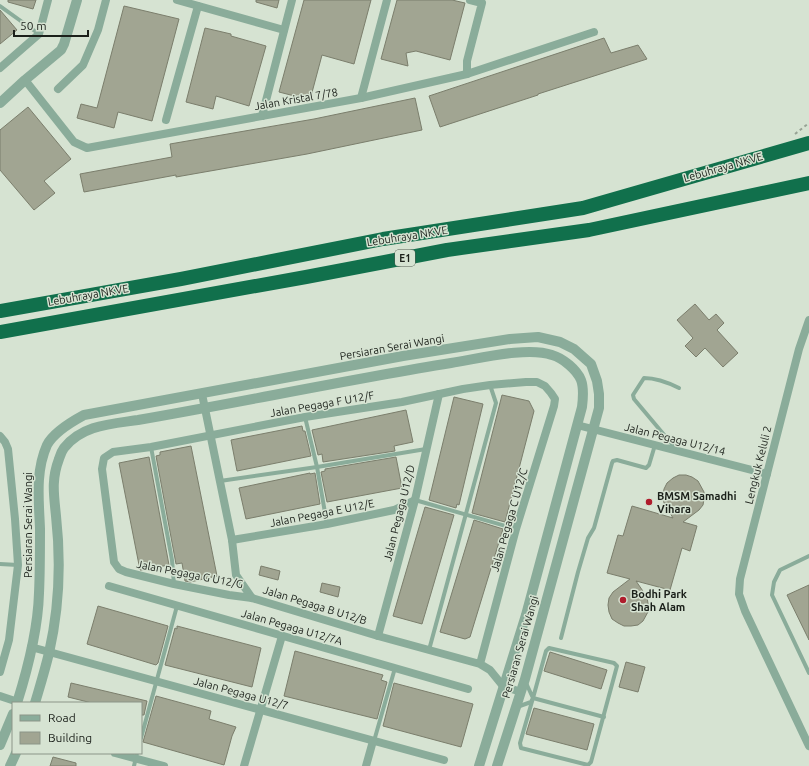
<svg xmlns="http://www.w3.org/2000/svg" width="809" height="766" viewBox="0 0 809 766" font-family="Ubuntu,sans-serif">
<style>
.building{fill:#a1a592;stroke:#7b7e6c}
.lines{fill:none;stroke-linecap:round;stroke-linejoin:round}
.path{stroke:#97a294;stroke-width:2;stroke-dasharray:3 3;stroke-linecap:butt}
.service{stroke:#8aac9a;stroke-width:4}
.minor{stroke:#8aac9a;stroke-width:8}
.tertiary{stroke:#8aac9a;stroke-width:10}
.motorway{stroke:#11704c;stroke-width:14}
.poi-dot{fill:#af1c2c;stroke:#d6e3d2;stroke-width:1.5}
.labels{text-anchor:middle;stroke-width:3;stroke-linejoin:round;paint-order:stroke}
.shield{fill:#d6e3d2;stroke:#535a51;stroke-width:1}
.shield-label{font-size:10px;font-weight:bold;fill:#1b201a}
.street-label{font-size:11px;fill:#1b201a;stroke:#d6e3d2}
.poi-label{font-size:11px;font-weight:bold;fill:#1b201a;stroke:#d6e3d2;text-anchor:start}
</style>
<rect width="100%" height="100%" fill="#d6e3d2"/>
<g class="building">
<polygon points="8,0 36,0 33,9 8,2"/>
<polygon points="256,0 279,0 277,8 256,2"/>
<polygon points="304,0 371,0 354,64 322,55 310,100 279,92"/>
<polygon points="397,0 452,0 465,3 450,60 416,51 406,53 408,66 381,59"/>
<polygon points="124,6 179,19 152,121 118,112 114,128 77,118 81,104 97,108"/>
<polygon points="0,10 17,30 0,44"/>
<polygon points="205,28 231,34 231,36 266,46 249,106 216,96 213,109 186,102"/>
<polygon points="604,38 611,53 638,45 647,59 538,94 538,95 440,127 429,96"/>
<polygon points="415,98 422,130 307,154 176,177 176,175 84,192 80,174 172,157 170,144 314,119"/>
<polygon points="28,107 71,159 44,181 55,193 34,210 0,170 0,130"/>
<polygon points="695,304 709,320 716,314 724,323 717,330 738,353 723,367 705,348 696,357 685,346 693,338 677,320"/>
<polygon points="502,395 529,401 534,411 505,522 472,513"/>
<polygon points="454,397 483,404 459,505 457,504 456,508 429,500"/>
<polygon points="406,410 413,442 394,446 395,451 323,462 322,454 318,455 312,430"/>
<polygon points="302,426 303,431 305,431 311,456 237,471 231,440"/>
<polygon points="191,446 217,576 190,582 185,581 182,563 176,564 156,456 160,455 160,452"/>
<polygon points="149,457 169,565 141,570 140,570 119,463"/>
<polygon points="396,457 402,488 327,502 321,472 325,471 325,469"/>
<polygon points="310,473 310,474 315,473 320,504 246,519 239,488"/>
<polygon points="679,475 686,475 692,477 698,481 704,492 704,499 703,505 699,510 683,522 697,526 690,551 682,548 670,590 636,581 647,597 649,610 643,621 638,625 631,626 624,626 618,623 612,619 609,612 608,605 609,598 613,592 630,579 607,573 618,535 623,536 632,506 673,518 664,503 663,496 664,489 667,483 673,478"/>
<polygon points="425,507 454,515 422,624 393,616"/>
<polygon points="474,520 503,529 470,637 465,639 440,632"/>
<polygon points="261,566 280,571 278,580 259,575"/>
<polygon points="322,583 340,587 338,597 320,592"/>
<polygon points="809,585 809,640 787,595"/>
<polygon points="98,606 168,626 158,663 156,665 87,644"/>
<polygon points="177,626 261,648 252,687 165,665 175,628 177,629"/>
<polygon points="295,651 383,675 381,680 387,682 377,719 284,696"/>
<polygon points="550,652 607,670 601,689 544,671"/>
<polygon points="626,662 645,667 638,692 619,687"/>
<polygon points="71,683 147,701 144,715 141,715 141,703 92,703 68,697"/>
<polygon points="394,683 473,704 461,747 383,726"/>
<polygon points="156,696 211,711 209,719 236,727 232,736 224,765 143,742"/>
<polygon points="534,708 594,724 587,750 526,734"/>
<polygon points="53,757 76,763 76,766 50,766"/>
</g>
<g class="lines">
<polyline class="path" points="795,134 809,123"/>
<g class="service">
<polyline points="0,6 39,34"/>
<polyline points="305,417 317,467 327,524"/>
<polyline points="151,447 172,560 174,584"/>
<path d="M676,449L634,399L633,395L644,378C657,378 667,382 679,388"/>
<polyline points="220,481 317,467 426,449"/>
<polyline points="415,500 516,529"/>
<polyline points="809,556 780,570 774,582 772,595 809,673"/>
<polyline points="0,564 18,565"/>
<polyline points="561,638 578,572 588,538 594,528 612,463 613,461 617,460 646,468 649,465 655,445"/>
<polyline points="429,650 496,403 490,385"/>
<polyline points="533,698 604,717"/>
<polyline points="517,707 531,702 533,698 546,651 549,648 614,663 617,666 591,762 588,765 521,748 520,743 533,698 526,683"/>
<polyline points="141,738 177,606"/>
<polyline points="374,741 395,668"/>
<polyline points="134,766 137,753"/>
</g>
<g class="minor">
<polyline points="177,0 284,30"/>
<polyline points="0,68 39,34 48,0"/>
<polyline points="467,74 467,61 482,3 470,0"/>
<polyline points="25,80 74,142 87,148 361,98 467,74 594,32"/>
<polyline points="58,89 83,65 98,30 106,0"/>
<polyline points="361,98 387,0"/>
<polyline points="262,116 292,0"/>
<polyline points="166,120 198,6"/>
<polyline points="809,320 799,349 740,579 739,594 745,611 809,746"/>
<polyline points="202,394 232,540 236,575 252,598"/>
<polyline points="577,425 767,474"/>
<polyline points="0,436 5,442 8,449 15,519 18,565 9,640 0,672"/>
<polyline points="232,540 327,524 394,510 415,500"/>
<polyline points="109,586 468,689"/>
<polyline points="378,636 415,500 439,394"/>
<polyline points="31,647 444,760"/>
<polyline points="480,664 516,529 554,406 555,399 551,393 545,386 537,382 526,382 490,385 463,389 402,402 305,417 151,447 113,452 104,458 102,469 114,562 119,569 126,572 174,584 229,595 252,598 378,636 480,664 490,670 503,686 521,692"/>
<polyline points="0,696 18,702"/>
<polyline points="115,753 164,766"/>
<polyline points="244,766 282,636"/>
<polyline points="366,766 373,741"/>
</g>
<g class="tertiary">
<polyline points="0,103 25,80 61,50 64,44 77,0"/>
<path d="M17,703C28,668 38,630 39,593C40,572 40,550 40,529C39,501 35,472 47,445C54,432 71,422 84,415L403,356L510,339L538,337L560,342L574,349L591,364L597,381L599,394V408L525,679L497,766"/>
<path d="M35,703C40,686 45,670 49,653C59,609 61,561 56,516C54,495 51,480 59,459C60,456 61,452 64,448C82,425 111,424 138,420C242,402 346,380 451,363C478,359 527,346 552,355C563,358 577,370 581,380C584,388 583,399 582,407L526,615L479,766"/>
<polyline points="0,745 13,714"/>
<polyline points="10,766 16,753"/>
</g>
<g class="motorway">
<polyline points="0,311 181,279 383,239 583,208 809,143"/>
<polyline points="0,332 306,277 447,250 589,230 809,183"/>
</g>
</g>
<g class="poi-dot">
<circle cx="649" cy="502" r="4"/>
<circle cx="623" cy="600" r="4"/>
</g>
<g class="labels">
<rect class="shield" x="395" y="250" width="20" height="16" rx="3"/>
<g class="shield-label">
<text x="405" y="262">E1</text>
</g>
<g class="street-label">
<text transform="translate(296 99) rotate(-10)" y="4">Jalan Kristal 7/78</text>
<text transform="translate(723 167) rotate(-16)" y="4">Lebuhraya NKVE</text>
<text transform="translate(407 236) rotate(-9)" y="4">Lebuhraya NKVE</text>
<text transform="translate(88 295) rotate(-10)" y="4">Lebuhraya NKVE</text>
<text transform="translate(392 347) rotate(-10)" y="4">Persiaran Serai Wangi</text>
<text transform="translate(322 404) rotate(-10)" y="4">Jalan Pegaga F U12/F</text>
<text transform="translate(675 439) rotate(14)" y="4">Jalan Pegaga U12/14</text>
<text transform="translate(758 465) rotate(-76)" y="4">Lengkuk Keluli 2</text>
<text transform="translate(322 513) rotate(-11)" y="4">Jalan Pegaga E U12/E</text>
<text transform="translate(399 513) rotate(-76)" y="4">Jalan Pegaga U12/D</text>
<text transform="translate(509 520) rotate(-74)" y="4">Jalan Pegaga C U12/C</text>
<text transform="translate(28 525) rotate(-90)" y="4">Persiaran Serai Wangi</text>
<text transform="translate(190 574) rotate(11)" y="4">Jalan Pegaga G U12/G</text>
<text transform="translate(315 605) rotate(17)" y="4">Jalan Pegaga B U12/B</text>
<text transform="translate(292 627) rotate(16)" y="4">Jalan Pegaga U12/7A</text>
<text transform="translate(520 647) rotate(-74)" y="4">Persiaran Serai Wangi</text>
<text transform="translate(241 693) rotate(15)" y="4">Jalan Pegaga U12/7</text>
</g>
<g class="poi-label">
<text x="657" y="500">BMSM Samadhi<tspan x="657" dy="13">Vihara</tspan></text>
<text x="631" y="598">Bodhi Park<tspan x="631" dy="13">Shah Alam</tspan></text>
</g>
</g>
<rect x="12" y="702" width="130" height="52" fill="#d6e3d2" stroke="#8b9588"/>
<rect x="20" y="715" width="20" height="6" fill="#8aac9a" stroke="#8b9588"/>
<text x="48" y="722" font-size="12" fill="#1b201a">Road</text>
<rect x="20" y="732" width="20" height="12" fill="#a1a592" stroke="#8b9588"/>
<text x="48" y="742" font-size="12" fill="#1b201a">Building</text>
<path d="M14 30v6h74v-6" fill="none" stroke="#1b201a" stroke-width="2"/>
<text x="20" y="30" font-size="12" fill="#1b201a" stroke="#d6e3d2" stroke-width="3" paint-order="stroke">50 m</text>
</svg>
